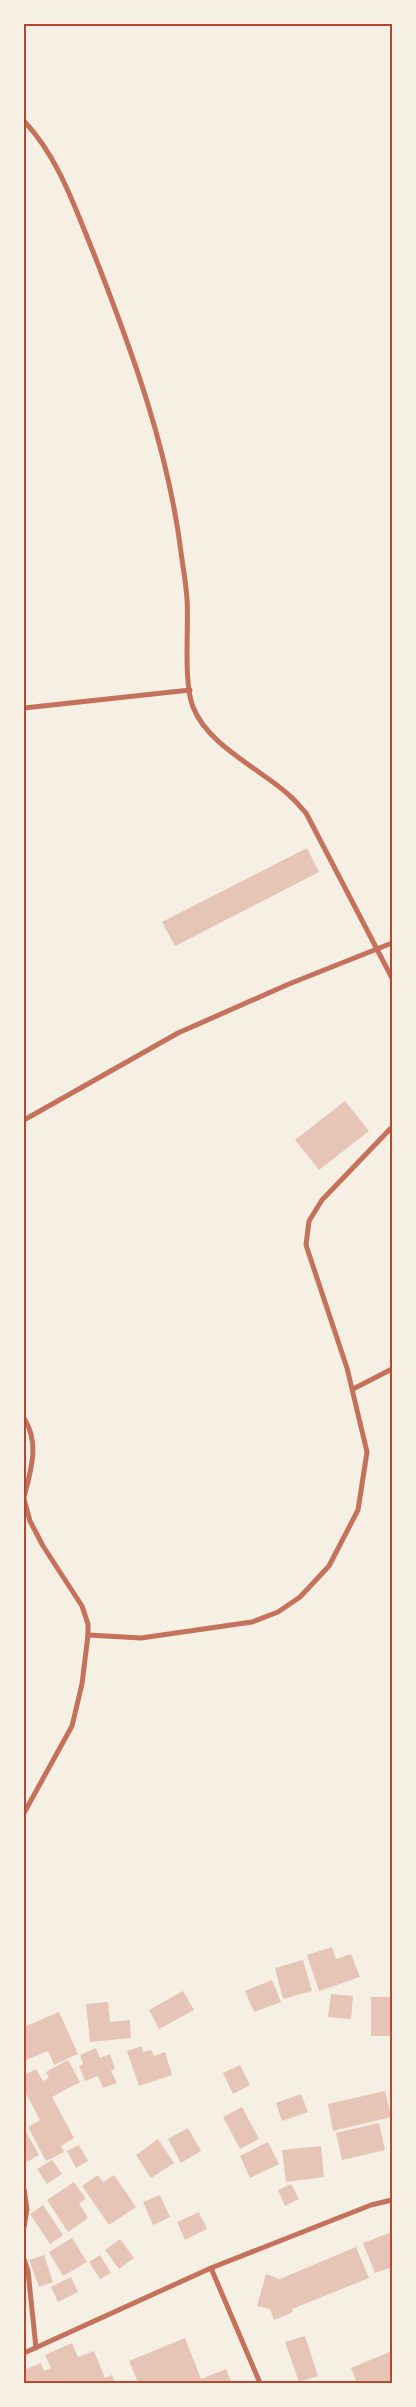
<svg xmlns="http://www.w3.org/2000/svg" width="416" height="2407" viewBox="0 0 416 2407" font-family="Montserrat,sans-serif">
<style>
.building{fill:#e6c5b7}
.lines{fill:none;stroke-linecap:round;stroke-linejoin:round}
.minor{stroke:#c5725c;stroke-width:5}
.neatline{fill:none;stroke:#b5482f;stroke-width:2}
</style>
<rect width="100%" height="100%" fill="#f6efe4"/>
<g class="building">
<polygon points="307,848 319,872 175,946 162,922"/>
<polygon points="345,1101 369,1131 319,1170 295,1140"/>
<polygon points="332,1947 336,1959 351,1954 360,1977 319,1991 307,1955"/>
<polygon points="303,1960 312,1991 283,1999 275,1968"/>
<polygon points="272,1980 281,2002 254,2012 245,1991"/>
<polygon points="183,1991 194,2010 159,2029 149,2010"/>
<polygon points="331,1994 353,1996 351,2019 328,2017"/>
<rect x="371" y="1997" width="21" height="39"/>
<polygon points="108,2002 110,2022 130,2020 131,2038 90,2042 86,2004"/>
<polygon points="59,2012 78,2054 54,2065 48,2051 26,2060 24,2054 24,2027"/>
<polygon points="142,2046 143,2052 151,2050 154,2056 165,2052 172,2075 139,2086 127,2051"/>
<polygon points="96,2048 100,2058 110,2054 115,2069 111,2071 117,2083 103,2088 98,2076 85,2081 79,2066 83,2064 80,2055"/>
<polygon points="68,2060 80,2082 52,2097 74,2138 61,2146 64,2152 46,2161 28,2127 40,2120 24,2090 24,2075 36,2069 43,2081 49,2078 46,2072"/>
<polygon points="240,2065 250,2085 233,2094 223,2073"/>
<polygon points="385,2091 391,2117 333,2131 328,2104"/>
<polygon points="301,2094 308,2112 282,2121 276,2103"/>
<polygon points="242,2107 259,2139 240,2149 223,2117"/>
<polygon points="379,2123 385,2150 342,2160 336,2133"/>
<polygon points="188,2128 201,2151 181,2163 168,2139"/>
<polygon points="25,2130 39,2155 27,2162 24,2156"/>
<polygon points="158,2139 174,2163 151,2178 136,2155"/>
<polygon points="268,2142 279,2164 250,2178 240,2156"/>
<polygon points="79,2145 88,2161 76,2168 67,2151"/>
<polygon points="321,2146 324,2177 286,2182 282,2150"/>
<polygon points="52,2160 62,2174 47,2184 37,2169"/>
<polygon points="98,2175 103,2182 114,2175 136,2207 109,2225 82,2186"/>
<polygon points="74,2182 86,2199 79,2203 88,2218 68,2232 47,2200"/>
<polygon points="291,2184 299,2199 285,2206 278,2190"/>
<polygon points="160,2195 170,2217 153,2225 143,2202"/>
<polygon points="43,2205 63,2235 50,2244 30,2214"/>
<polygon points="199,2212 207,2229 185,2240 177,2222"/>
<polygon points="392,2232 392,2267 375,2273 363,2243"/>
<polygon points="72,2238 87,2262 63,2276 49,2252"/>
<polygon points="120,2239 134,2258 119,2269 105,2250"/>
<polygon points="356,2247 369,2278 292,2309 293,2312 274,2320 270,2309 257,2306 266,2274 280,2279"/>
<polygon points="44,2255 53,2282 39,2287 29,2260"/>
<polygon points="100,2255 111,2273 100,2279 89,2262"/>
<polygon points="71,2277 78,2292 58,2302 51,2287"/>
<polygon points="305,2336 318,2376 299,2382 285,2342"/>
<polygon points="185,2338 201,2379 226,2369 232,2383 138,2383 129,2361"/>
<polygon points="72,2343 78,2357 94,2351 105,2378 112,2375 115,2383 24,2383 24,2370 41,2363 44,2371 51,2368 45,2355"/>
<polygon points="392,2351 392,2383 357,2383 351,2368"/>
</g>
<g class="lines">
<g class="minor">
<path d="M24,121C59,158 75,208 94,254C132,351 168,449 181,552C183,568 186,583 187,599C189,628 183,681 193,707C208,746 261,769 290,796C296,801 300,807 306,813L392,978"/>
<polyline points="24,708 190,690"/>
<polyline points="24,1120 178,1033 289,984 392,943"/>
<polyline points="353,1389 392,1369"/>
<path d="M24,1418C40,1443 31,1470 24,1497"/>
<polyline points="24,1499 30,1521 43,1546 82,1606 88,1624 88,1635 82,1684 72,1726 24,1813"/>
<polyline points="88,1635 141,1638 252,1622 278,1612 300,1597 329,1566 358,1510 367,1452 347,1368 306,1245 309,1221 322,1200 392,1127"/>
<polyline points="24,2189 27,2209 24,2227"/>
<polyline points="24,2259 28,2271 36,2348"/>
<polyline points="211,2268 260,2383"/>
<polyline points="24,2353 211,2268 371,2205 392,2200"/>
</g>
</g>
<rect width="416" height="2407" fill="none" stroke="#f6efe4" stroke-width="50"/>
<rect x="25" y="25" width="366" height="2357" class="neatline"/>
</svg>
